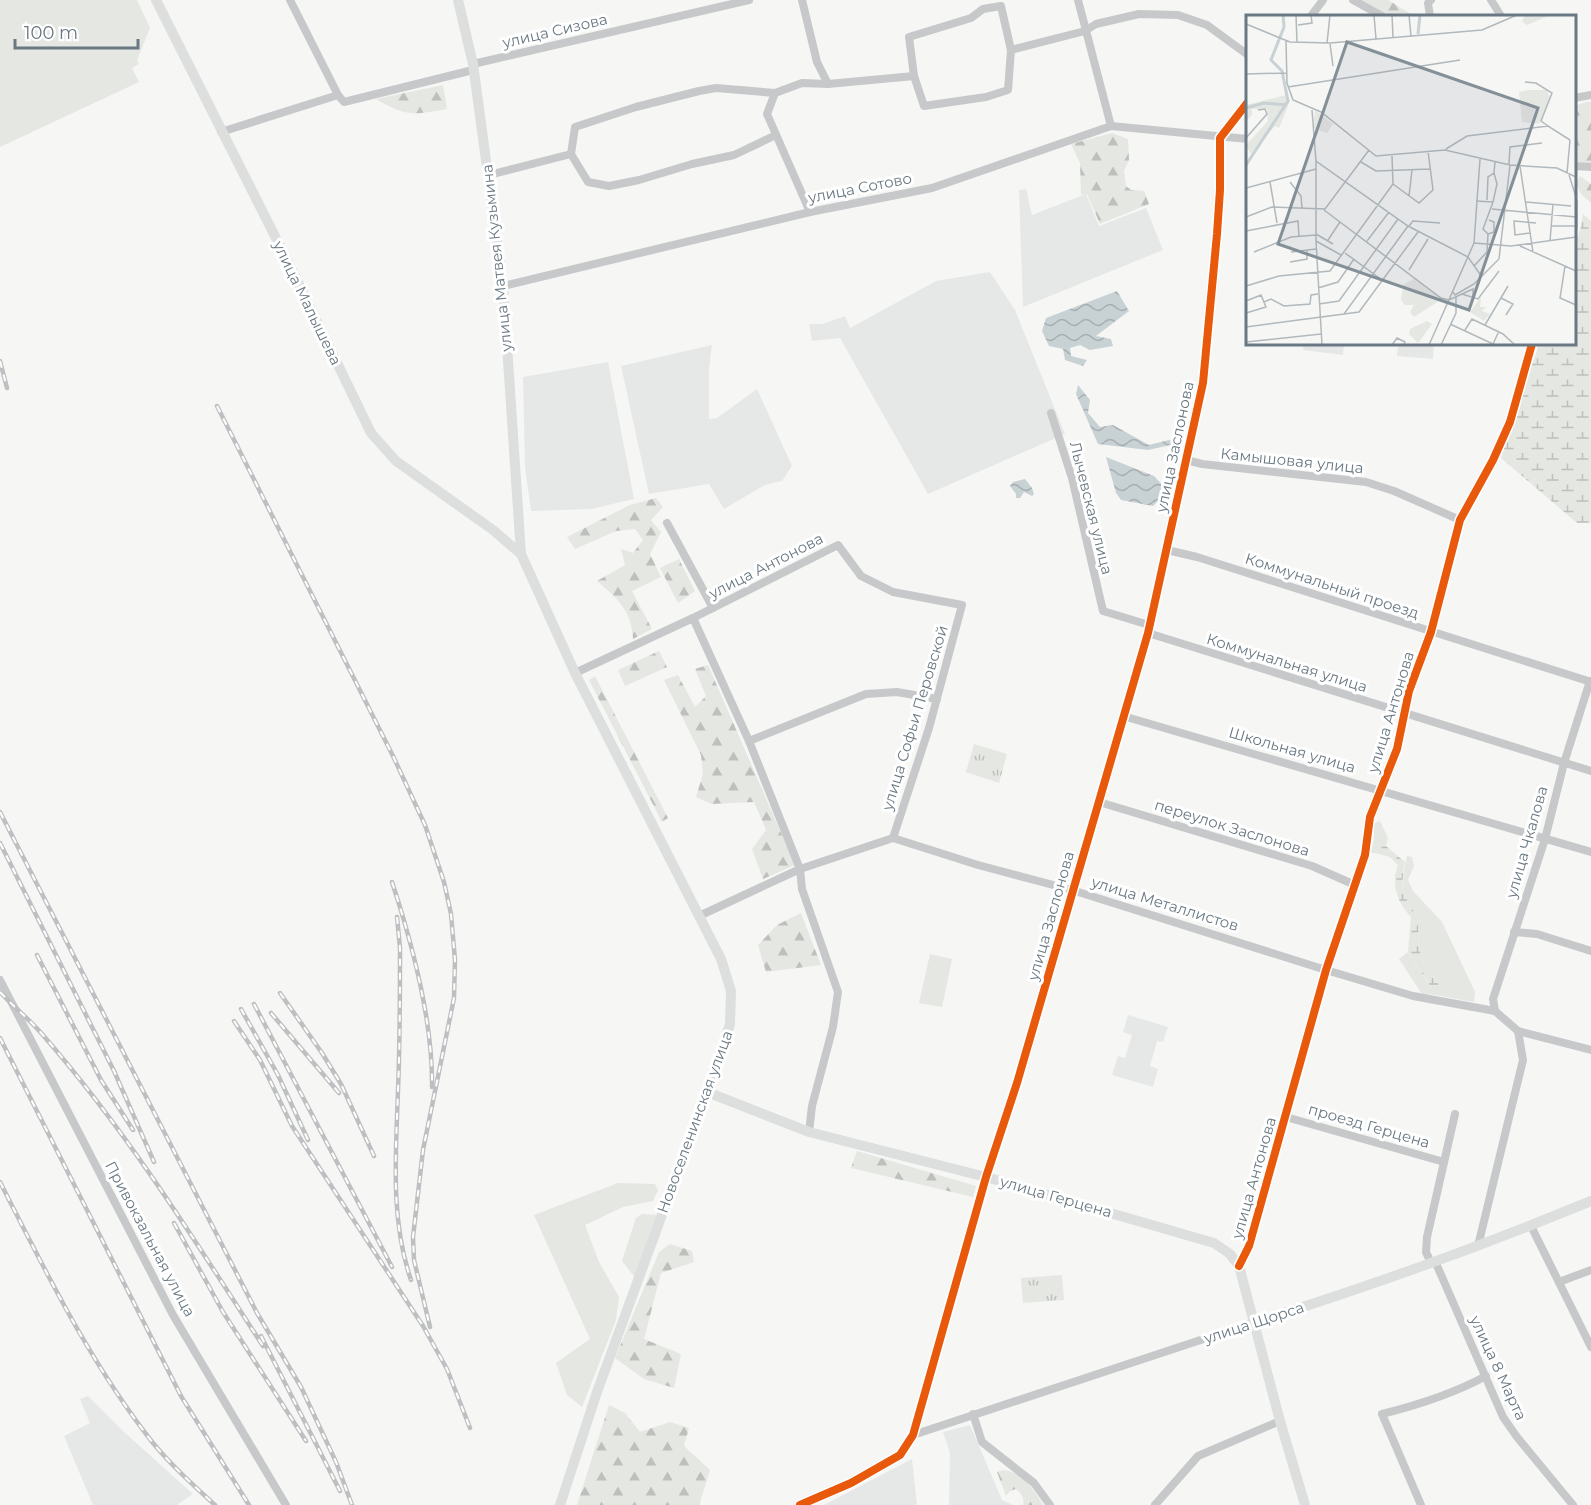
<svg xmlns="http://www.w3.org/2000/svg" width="1591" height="1505" viewBox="0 0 1591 1505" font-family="Montserrat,sans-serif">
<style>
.built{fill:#e6e8e8}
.grass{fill:#e5e7e3}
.forest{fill:url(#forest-firs)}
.wetland{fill:url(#wetland-marsh)}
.park{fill:url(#park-tufts)}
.water{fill:url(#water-waves)}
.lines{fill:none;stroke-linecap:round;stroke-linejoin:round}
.street{stroke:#c7c8c9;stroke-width:8}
.secondary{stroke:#dddede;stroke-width:10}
.rail-casing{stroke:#bdbfc0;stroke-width:4.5}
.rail{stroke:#fff;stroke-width:2;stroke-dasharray:7;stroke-linecap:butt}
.cycleway-casing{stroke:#fff;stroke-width:11}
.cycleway{stroke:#e8590c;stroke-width:8}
.labels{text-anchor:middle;stroke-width:6;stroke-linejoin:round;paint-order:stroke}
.street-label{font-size:15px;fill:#697882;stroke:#fff}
.inset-river{fill:none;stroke:#c8d1d3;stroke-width:3}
.inset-road{fill:none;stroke:#b1b9bd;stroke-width:1.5}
.view{fill:#849098;fill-opacity:0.15;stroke:#849098;stroke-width:3}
.inset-edge{fill:none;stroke:#697882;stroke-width:3}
</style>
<defs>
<pattern id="forest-firs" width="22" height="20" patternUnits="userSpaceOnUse" patternTransform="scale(1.5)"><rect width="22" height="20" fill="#e5e7e3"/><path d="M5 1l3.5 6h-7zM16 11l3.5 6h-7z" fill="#bec0bd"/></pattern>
<pattern id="wetland-marsh" width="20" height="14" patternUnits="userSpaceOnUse" patternTransform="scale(1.5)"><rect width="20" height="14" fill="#e5e7e3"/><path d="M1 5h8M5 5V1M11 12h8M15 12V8" fill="none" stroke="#bec0bd"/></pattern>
<pattern id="park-tufts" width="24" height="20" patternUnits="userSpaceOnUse" patternTransform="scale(1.5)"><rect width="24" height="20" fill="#e5e7e3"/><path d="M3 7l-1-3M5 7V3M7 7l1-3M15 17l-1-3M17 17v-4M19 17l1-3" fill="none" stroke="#bec0bd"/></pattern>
<pattern id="water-waves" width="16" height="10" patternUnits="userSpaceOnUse" patternTransform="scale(1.5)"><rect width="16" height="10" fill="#c8d1d3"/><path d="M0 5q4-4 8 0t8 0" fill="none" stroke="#a6aeb1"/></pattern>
</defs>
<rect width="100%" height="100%" fill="#f6f6f5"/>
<g class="built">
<polygon points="1026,189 1032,215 1086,194 1099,226 1146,208 1163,250 1023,307 1019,190"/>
<polygon points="990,272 1015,310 1065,434 928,494 840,338 812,341 809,324 823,324 845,316 850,328 936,281"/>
<polygon points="1304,344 1344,344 1343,355 1303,350"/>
<polygon points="1387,344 1434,344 1433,359 1397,356 1398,345"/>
<polygon points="712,345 709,369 709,419 717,418 757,389 792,466 782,481 765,485 724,509 709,484 649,494 621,366"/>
<polygon points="608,362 634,499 591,509 531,511 525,468 523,377"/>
<polygon points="1128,1015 1168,1027 1163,1042 1157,1041 1150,1066 1158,1069 1153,1087 1112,1075 1118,1056 1125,1058 1132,1035 1123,1032"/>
<polygon points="88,1396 123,1431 193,1494 177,1505 93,1505 64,1436 90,1423 80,1399"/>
<polygon points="970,1425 1002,1500 1013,1505 949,1505 950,1453 943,1432"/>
<polygon points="912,1459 917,1505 824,1505"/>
</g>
<g class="grass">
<polygon points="0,0 137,0 150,28 137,60 139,64 132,68 139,82 0,147"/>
<polygon points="1380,821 1388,838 1386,846 1380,846 1374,839 1373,823"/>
<path d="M1407,856L1412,857L1414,866L1408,880L1413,891L1442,922L1475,992L1474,1002L1441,996L1442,989C1423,963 1414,951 1420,918C1400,899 1401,881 1407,856Z"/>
<polygon points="1408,952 1431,988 1428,994 1422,994 1399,959"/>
<polygon points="930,954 952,959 942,1007 919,1003"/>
<polygon points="618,1183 655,1184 658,1190 653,1201 623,1207 585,1225 599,1262 619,1297 616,1320 582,1407 567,1395 556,1363 590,1339 534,1215"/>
<polygon points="642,1214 659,1215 636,1279 622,1261 636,1218"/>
</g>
<g class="forest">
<polygon points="1358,0 1388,0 1414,16 1391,16"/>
<path d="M443,85L447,109C412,115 407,117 376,99Z"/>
<polygon points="1587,102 1591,102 1591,164 1575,162 1574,106"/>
<polygon points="1112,133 1128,139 1129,160 1124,171 1126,186 1131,190 1144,191 1149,204 1100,224 1087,194 1081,195 1080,163 1071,144"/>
<polygon points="1580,176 1591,184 1591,203 1581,194 1576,183"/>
<path d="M656,498L663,507L651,520L661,532L650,554L661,577L632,591L652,629L633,639C632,611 617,598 597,581L625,565L621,549L633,553L643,540L635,529L616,531L575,549L567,537L630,505Z"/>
<polygon points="679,559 695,591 678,603 660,568"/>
<polygon points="659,651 667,667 625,686 618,670"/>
<polygon points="708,665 795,865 763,879 752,849 766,830 754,802 711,804 696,797 703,774 701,755 664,680 678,675 695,707 706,696 695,669"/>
<polygon points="595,676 668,818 662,822 589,680"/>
<polygon points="801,913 821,965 766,972 758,945 777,925"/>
<polygon points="857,1151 976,1186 973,1197 851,1168"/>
<polygon points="670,1244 692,1251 694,1262 661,1273 644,1339 681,1354 674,1388 644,1379 615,1358 659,1252"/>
<polygon points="609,1405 625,1413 640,1432 670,1422 689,1428 684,1446 710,1470 699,1505 577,1505"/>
<path d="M1003,1470C1022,1471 1034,1490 1043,1505H1023C1025,1498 1021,1493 1016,1489L1010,1491L1006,1496L997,1472Z"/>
</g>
<g class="wetland">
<polygon points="1583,214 1591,221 1591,523 1577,523 1501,458 1539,344 1574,344 1575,242 1580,231"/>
<path d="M1374,839L1380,846H1386L1405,862C1400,883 1403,902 1420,918C1414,951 1423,963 1442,989L1441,996L1428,994L1431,987L1408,952L1411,917C1397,902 1391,884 1398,865L1390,857L1371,852Z"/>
</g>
<g class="park">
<polygon points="974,744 1007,754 999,783 966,772"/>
<polygon points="1062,1275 1064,1300 1023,1303 1021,1278"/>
</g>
<g class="water">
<polygon points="1117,291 1129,311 1096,336 1111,339 1113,346 1090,350 1080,345 1070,348 1071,356 1087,360 1083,366 1065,360 1063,349 1049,346 1042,331 1046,318"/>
<polygon points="1078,385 1090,400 1088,413 1100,427 1113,425 1149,445 1173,439 1175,444 1148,450 1098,444 1076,394"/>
<polygon points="1106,457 1154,476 1168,491 1153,506 1121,500 1116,493"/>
<polygon points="1025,479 1032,488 1034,494 1032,496 1024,492 1020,498 1016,498 1016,494 1010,486 1013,482"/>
</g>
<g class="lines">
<g class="street">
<polyline points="290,0 338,95 344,102 473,70"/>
<polyline points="802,0 817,62 828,84"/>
<polyline points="1078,0 1111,126"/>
<polyline points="1353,0 1382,16"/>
<polyline points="1491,0 1501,16"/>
<polygon points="1001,6 1011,50 1008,90 986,97 924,106 914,76 909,37 971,18 983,9"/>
<polyline points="1311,16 1323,0"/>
<polyline points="1430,16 1428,3 1431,0"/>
<polyline points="1011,50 1085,31 1096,24 1139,14 1178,15 1207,25 1248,55"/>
<polyline points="473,64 749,0"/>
<polyline points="775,93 802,83 828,84 914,76"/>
<polyline points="1574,98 1591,95"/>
<polyline points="221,132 338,95"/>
<polyline points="571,154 575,127 636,107 699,91 716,88 775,93 767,114 810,212"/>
<polyline points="1574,166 1591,167"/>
<polyline points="489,175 571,154 588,182 609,186 639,180 692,164 734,155 776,135"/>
<polyline points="1574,202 1574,227"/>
<polyline points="503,286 810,212 932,188 1111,126 1248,139"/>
<polyline points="1051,413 1072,478 1103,611 1149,625"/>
<polyline points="1186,460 1202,464 1366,482 1394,491 1460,520"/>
<polyline points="667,523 713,608"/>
<polyline points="1167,550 1197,557 1591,682"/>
<polyline points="693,618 749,741 800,869 802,889 838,992 833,1027 812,1106 809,1132"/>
<polyline points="1148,633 1591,771"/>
<polyline points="575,673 693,618 838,545 861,576 893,592 962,605 929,728 893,838"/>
<polyline points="1123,716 1591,852"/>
<polyline points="749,741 866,694 897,692 937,699"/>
<polyline points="1099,802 1312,866 1355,885"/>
<polyline points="699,916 800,869 893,838 978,865 1072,890 1326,970 1413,996 1495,1011 1518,1031 1591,1050"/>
<polyline points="1514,932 1537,934 1591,951"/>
<polyline points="0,980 173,1315 286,1505"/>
<polyline points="1495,1011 1493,999 1545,839 1564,763 1590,681"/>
<polyline points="1286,1117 1444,1162"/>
<polyline points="1531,1226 1591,1347"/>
<polyline points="1478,1246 1523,1060 1518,1031"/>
<polyline points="1435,1261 1503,1417 1517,1437 1573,1505"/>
<polyline points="1431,1263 1426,1252 1427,1237 1455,1114"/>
<polyline points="1239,1266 1249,1246 1326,970 1365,855 1370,817 1397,749 1409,691 1431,632 1460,520 1493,460 1510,422 1532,344"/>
<polyline points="1559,1282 1591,1270"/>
<polyline points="973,1414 982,1442 1034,1483 1050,1505"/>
<polyline points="913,1435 1255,1322"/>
<polyline points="800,1505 851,1483 900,1455 913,1435 986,1177 1017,1083 1148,633 1203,383 1217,234 1220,190 1220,138 1248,102"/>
<polyline points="1155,1505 1198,1456 1280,1421"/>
<path d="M1421,1505L1382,1414C1418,1405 1453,1394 1486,1376"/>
</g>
<g class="secondary">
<polyline points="156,0 293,272 371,433 396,461 493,530 521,554"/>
<polyline points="458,0 473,64 503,286 521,554 575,673 721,959 731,991 730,1024 707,1092 597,1392 560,1505"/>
<polyline points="707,1092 809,1132 986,1177 1214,1243 1230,1254 1239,1266 1280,1421 1305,1505"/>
<path d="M1255,1322C1369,1287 1481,1246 1591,1201"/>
</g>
<g class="rail-casing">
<g id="rail">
<polyline points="0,361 7,388"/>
<polyline points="217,406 393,756 425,825 444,882 451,914 455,960 454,998 423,1150 413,1237 414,1260 430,1327"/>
<polyline points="0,812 257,1313 301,1387 336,1462 352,1505"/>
<polyline points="0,843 114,1071 154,1162"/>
<path d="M392,882C412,943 433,1023 432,1087"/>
<path d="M397,917L400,948C400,995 400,1042 398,1090C396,1153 390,1220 411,1280"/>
<polyline points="37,955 101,1080 133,1130"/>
<path d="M0,992C14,1007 29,1019 42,1034C126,1130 194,1239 263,1346"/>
<polyline points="280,993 322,1053 341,1084 374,1156"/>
<polyline points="254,1004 392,1267"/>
<polyline points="241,1009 278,1075 308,1140"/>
<polyline points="271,1013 339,1093"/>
<polyline points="234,1021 260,1060 292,1126 423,1326 447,1369 470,1428"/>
<polyline points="0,1038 181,1396 249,1505"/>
<path d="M0,1182C46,1272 90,1363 153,1443C172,1466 193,1485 215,1505"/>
<polyline points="174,1223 223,1312 306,1441"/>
<polyline points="261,1336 340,1491"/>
</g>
</g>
<use href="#rail" class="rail"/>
<g class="cycleway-casing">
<g id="cycleway">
<polyline points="1239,1266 1249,1246 1326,970 1365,855 1370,817 1397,749 1409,691 1431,632 1460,520 1493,460 1510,422 1532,344"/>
<polyline points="800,1505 851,1483 900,1455 913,1435 986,1177 1017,1083 1148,633 1203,383 1217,234 1220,190 1220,138 1248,102"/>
</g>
</g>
<use href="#cycleway" class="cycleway"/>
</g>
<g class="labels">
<g class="street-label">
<text transform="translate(555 31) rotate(-13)" y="5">улица Сизова</text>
<text transform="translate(860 188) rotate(-11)" y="5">улица Сотово</text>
<text transform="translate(497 258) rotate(-96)" y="5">улица Матвея Кузьмина</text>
<text transform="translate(307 303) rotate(64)" y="5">улица Малышева</text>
<text transform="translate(1175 447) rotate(-78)" y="5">улица Заслонова</text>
<text transform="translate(1292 461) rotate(6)" y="5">Камышовая улица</text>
<text transform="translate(1091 508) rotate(76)" y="5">Лычевская улица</text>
<text transform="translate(766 566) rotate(-27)" y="5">улица Антонова</text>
<text transform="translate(1332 586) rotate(18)" y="5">Коммунальный проезд</text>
<text transform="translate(1287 663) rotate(17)" y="5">Коммунальная улица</text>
<text transform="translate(1391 712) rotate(-73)" y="5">улица Антонова</text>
<text transform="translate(915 718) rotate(-73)" y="5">улица Софьи Перовской</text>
<text transform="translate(1292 750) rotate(16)" y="5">Школьная улица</text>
<text transform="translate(1232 828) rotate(17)" y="5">переулок Заслонова</text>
<text transform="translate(1527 842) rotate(-74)" y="5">улица Чкалова</text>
<text transform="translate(1165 904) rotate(17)" y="5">улица Металлистов</text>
<text transform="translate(1051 916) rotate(-74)" y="5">улица Заслонова</text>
<text transform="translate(695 1122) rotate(-70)" y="5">Новоселенинская улица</text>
<text transform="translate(1369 1126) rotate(16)" y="5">проезд Герцена</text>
<text transform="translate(1254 1178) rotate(-74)" y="5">улица Антонова</text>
<text transform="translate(1056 1197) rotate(16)" y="5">улица Герцена</text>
<text transform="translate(150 1239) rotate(62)" y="5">Привокзальная улица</text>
<text transform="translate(1254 1323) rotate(-18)" y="5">улица Щорса</text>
<text transform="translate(1498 1368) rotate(65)" y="5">улица 8 Марта</text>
</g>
</g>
<g transform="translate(1246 15)">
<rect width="330" height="330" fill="#f6f6f5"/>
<path d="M279,0H304L281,10L276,6ZM282,75H301L304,83L293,109L276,107L273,77ZM40,80L44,86L33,113L29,111L5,139L0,130L22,106L21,94H6V100L0,106V90ZM181,306L186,309L172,328L163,319L164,314Z" fill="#e5e7e3"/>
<path d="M69,95L87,109L81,118L67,113ZM235,282L234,292H240L236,296L244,299L238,306L224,297Z" fill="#e5e7e3"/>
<path d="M169,263L196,284L168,302L164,297L168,290H159L155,285L157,270Z" fill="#e5e7e3"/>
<path class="inset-river" d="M172,19L174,0M0,93L18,88L41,90M0,150L42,86L36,56L25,45L38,12L37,0"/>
<path class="inset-road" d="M50,0L51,28M128,0L130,24M146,0L147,22M163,0L165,21M0,9L44,27L84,28L236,15L271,0M52,10L66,8L65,0M40,26L41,68L47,85L75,97L130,141L199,135L264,150L311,153L330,162M81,28L84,0M84,29L87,51M0,59L41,58M279,67L290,68L306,78L295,106L302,111M42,72L214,45M66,95L70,146L162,211L222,242L236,262M0,123L21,99L19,94L12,95M200,134L221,121L302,111L324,125M70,146V226L76,330M115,147L130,156L184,154M263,149L264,132L296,128M274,151L287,237M321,158L324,125M323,160L330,182M24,167L31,208M44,167L55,181L56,193M147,169L173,188L187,175L182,136M0,173L70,154M163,181L166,155M241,185L242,162L248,158L249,147M230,186L247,187L251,169L248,158M280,187L325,191M246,194L330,202M78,195L195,283L203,285L227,274V282M0,202L26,192L79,194L123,135M163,211L167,206L194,208M305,211H330M0,216L52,206L53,221M284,218L269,220L268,206L290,208M70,219L87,229M242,219L248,217V207L243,205M82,225L94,207M70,226L95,240M121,226L143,197M304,226L307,189M228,228L265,231L330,222M274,231L330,256M8,237L45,222L70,220M45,237L70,234M99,238L136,265M44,247L61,244V235M228,251L241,237L242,219L237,214L247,187M319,251L314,283L330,290M163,255L182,224M0,271L33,261L84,256L147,169L146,141M72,273L92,267L108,244M206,276L209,280L228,269L253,244L264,150M216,279L232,284L253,256M255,283L267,289L260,300M0,286L15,280L20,292L0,298M18,287L25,284L38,291L64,289L65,280L72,279M73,289L93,286L152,204M98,299L113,297L172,217M204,309L247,329L253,316M239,310L262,271M0,312L98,299L162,211M219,315L226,304L257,319L269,330M0,327L75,319M146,330L151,323L159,327L158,330M183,330L228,228L234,144M195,330L210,298V282"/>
<path class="view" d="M101,27L292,93L223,295L32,229Z"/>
<rect width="330" height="330" class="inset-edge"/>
</g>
<path d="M15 39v9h123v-9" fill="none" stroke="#697882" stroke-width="3"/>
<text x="24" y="39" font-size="18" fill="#697882" stroke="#ffffff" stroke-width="4.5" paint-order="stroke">100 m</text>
</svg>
